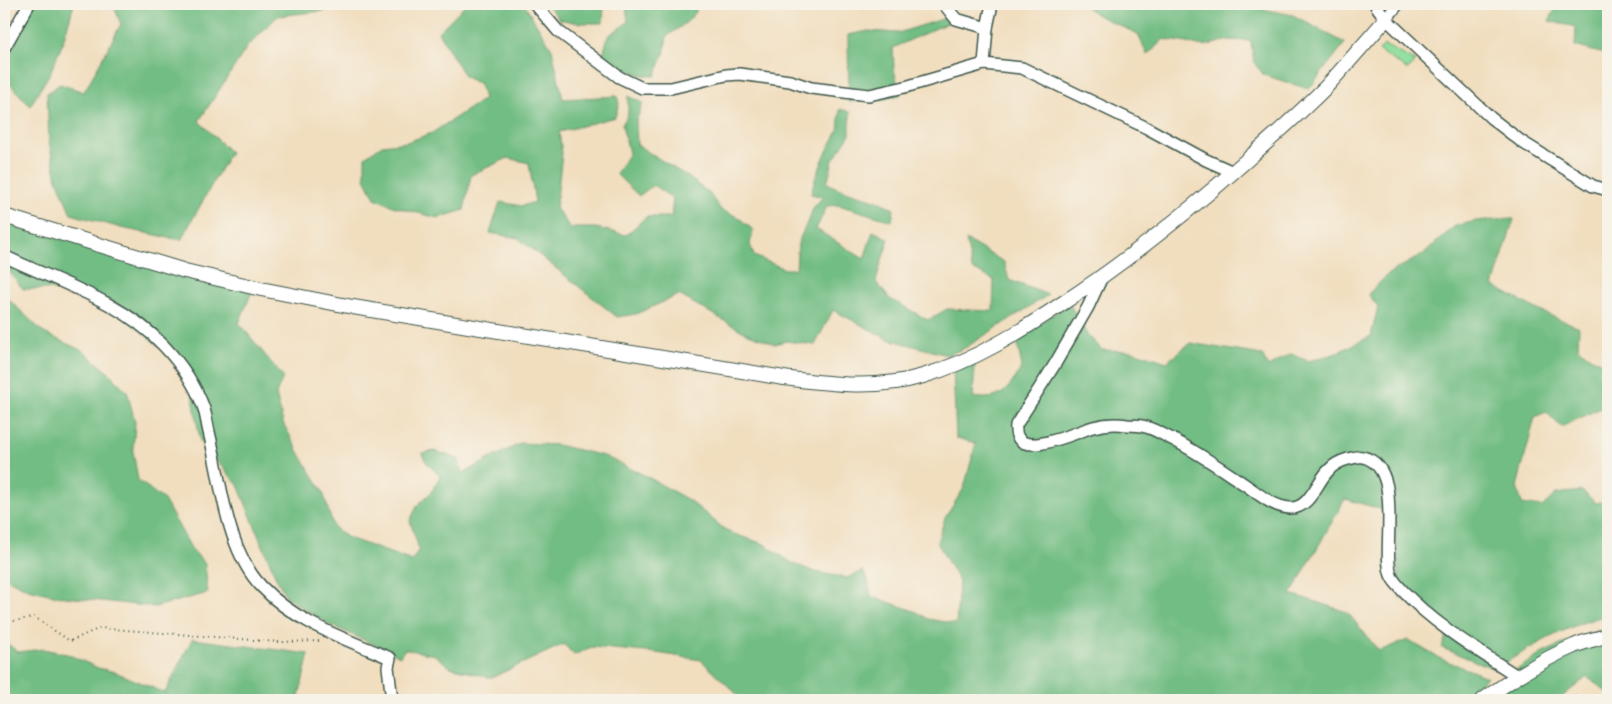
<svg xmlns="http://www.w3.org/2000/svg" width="1612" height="704" viewBox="0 0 1612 704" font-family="Mynerve,sans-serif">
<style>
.green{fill:#8ede9d;stroke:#568e68}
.forest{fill:#72bd84;stroke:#487d5c}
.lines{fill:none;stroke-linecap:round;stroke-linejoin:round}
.minor-casing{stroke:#3e5549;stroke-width:14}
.tertiary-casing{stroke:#3e5549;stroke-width:16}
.path{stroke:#3e5549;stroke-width:2;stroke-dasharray:1 4;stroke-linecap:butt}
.minor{stroke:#fff;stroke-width:11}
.tertiary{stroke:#fff;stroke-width:14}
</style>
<rect width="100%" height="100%" fill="#f7f3e8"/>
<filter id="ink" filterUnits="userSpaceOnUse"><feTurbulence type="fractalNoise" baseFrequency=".02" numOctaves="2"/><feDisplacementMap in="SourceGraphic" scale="10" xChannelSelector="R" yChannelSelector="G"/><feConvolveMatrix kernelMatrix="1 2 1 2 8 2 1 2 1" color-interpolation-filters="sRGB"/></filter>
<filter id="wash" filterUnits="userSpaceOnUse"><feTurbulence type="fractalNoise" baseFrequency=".0096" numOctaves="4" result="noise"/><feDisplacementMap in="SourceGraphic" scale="20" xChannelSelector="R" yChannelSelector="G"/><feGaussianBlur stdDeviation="1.12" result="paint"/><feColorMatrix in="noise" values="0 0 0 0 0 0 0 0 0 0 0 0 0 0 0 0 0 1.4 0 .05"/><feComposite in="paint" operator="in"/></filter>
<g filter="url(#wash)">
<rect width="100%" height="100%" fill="#f1debf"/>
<polygon class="green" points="1384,45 1415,61 1408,70 1379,51"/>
<g class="forest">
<polygon points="28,4 74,4 62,45 50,73 30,106 8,82 4,80 4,45"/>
<polygon points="113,4 337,4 337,7 323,11 278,16 247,47 199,121 230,152 181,240 121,228 71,214 57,179 49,142 47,93 60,84 84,92 121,24"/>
<path d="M466,4H524L552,49L563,99L617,96L619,104L615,117L559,132L562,153L556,208L570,228H596L626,235L646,217H671L673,199L653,185L639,196L616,174L629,153L622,125L628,114V96L643,103L636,121L637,145L688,177L709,193L721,210L738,217L753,230L750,244L754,256L785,269H796L798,243L814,207L823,197L811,194L814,182L825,155L838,131L840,109L850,112V134L833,160L827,183C849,195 873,196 894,209L892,221L838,205L827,206L816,229L864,259L873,231L889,239L881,263L876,282L890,299L928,320L947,309L993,311L994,280L972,269L966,240L1004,262L1009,280L1048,295L965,348L947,355L888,339L833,310L815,345L786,341L775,344L746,333L679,295L636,314L617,317L518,238L490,233L500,202L522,206L535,202L529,163L508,158L471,175L464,210L438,218L395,207L375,198L365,178V157L382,145L407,142L432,133L484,99L480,84L465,77L438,32Z"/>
<polygon points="547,4 604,4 603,23 578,23 559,19"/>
<path d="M626,4H698C695,19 679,28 667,36L664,54L655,76C633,76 621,67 603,55L608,36L628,22Z"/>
<polygon points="1082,4 1258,4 1267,10 1293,15 1345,43 1309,89 1264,75 1254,63 1251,41 1229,40 1204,46 1164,39 1147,55 1138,34 1097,15"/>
<polygon points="1558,4 1608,4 1608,36 1604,54 1575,46 1576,27 1549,21"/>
<polygon points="949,17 956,19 893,48 894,69 900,95 884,99 849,102 848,35 868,31 898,33"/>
<path d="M4,215L253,289L239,323L283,377L276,394L283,423L301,456L323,492L333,526L346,537L412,561L419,549L410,521L417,506L432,491L440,476L426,462L422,453L435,451L458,459L463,473L521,443L557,445L604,456L648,477L690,501L728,532L764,544L792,563L815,572L848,578L862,571L867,577L871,596L917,612L928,619L956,624L959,582L937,542L945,518L964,488L976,443L956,438L953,367L975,363L973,397C1002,402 1008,389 1022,368L1017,340L1069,303L1086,333L1102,350L1132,351L1167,362L1190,343L1262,355L1268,367L1291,354L1308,361L1334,354L1371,336L1378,307L1368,294L1388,274L1422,255L1455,226L1476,221L1514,219L1493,286L1542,312L1579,327L1578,348L1590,357L1605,364L1608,386L1605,406L1561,427L1546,412L1535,417L1517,487L1522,504L1542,507L1556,494L1582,491L1596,503L1608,501V615C1567,625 1531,647 1495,669L1442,648L1449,627L1400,597L1397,555L1391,512L1345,499L1291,594L1347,612L1379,651L1408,640L1439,658L1487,677L1461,700H743L701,660L657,653L592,647L574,655L564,644L491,678L450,667L435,655L405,649L400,656L328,624L287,598L277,580L238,485L200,442L189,371L99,296L48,289H23L4,265Z"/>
<polygon points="4,295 44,333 85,352 112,376 127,391 135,422 133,451 138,480 164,500 191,548 205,564 208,593 155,607 57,596 28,589 4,577"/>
<polygon points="1608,629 1608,693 1587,677 1558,700 1480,700 1499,681 1543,653 1576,638"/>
<polygon points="192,639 309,654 298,700 4,700 4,641 18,652 43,649 67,654 98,668 115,672 165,693"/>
</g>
</g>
<g filter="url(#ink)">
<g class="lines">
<g class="minor-casing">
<g id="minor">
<polyline points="535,4 558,31 619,77 642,88 671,88 726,75 740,74 790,81 811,88 869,95 905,87 984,64 1022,68 1147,128 1206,160 1233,172"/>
<polyline points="944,4 956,19 987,28"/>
<polyline points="1375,4 1386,19 1491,118 1522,142 1593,186 1608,190"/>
<polyline points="1386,19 1398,4"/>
<polyline points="4,48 29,4"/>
<polyline points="984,64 987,28 992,4"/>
<path d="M4,256C58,282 122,301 164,346C180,363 195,385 203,406C206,414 207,424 209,432C221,481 226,550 262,587C296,623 346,639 390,658L388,667L392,700"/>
<path d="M1101,279L1088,307L1055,364L1016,425C1012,464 1075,432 1093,427C1104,424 1116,423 1127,425C1133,425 1140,425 1146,427C1154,429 1162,434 1170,438C1196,451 1220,468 1244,484C1258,493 1272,507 1290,508C1310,509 1317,481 1329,470C1334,464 1341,461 1348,459C1353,458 1358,456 1363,457C1405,467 1381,548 1391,575C1393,581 1398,585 1402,590C1435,625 1477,650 1517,676"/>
</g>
</g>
<g class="tertiary-casing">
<g id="tertiary">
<path d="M4,216L185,271L261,289L353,307L784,378C831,384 877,390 923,376C974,361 1020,332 1063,303C1129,260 1189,211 1248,159C1274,136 1301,112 1326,87C1346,65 1366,42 1386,19"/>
<path d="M1483,700C1512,679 1541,660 1574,646C1585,641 1597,639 1608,635"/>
</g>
</g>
<g class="path">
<polyline points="4,623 34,617 70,641 100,628 279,642 319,641"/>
<polyline points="718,700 722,700"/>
<polyline points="1545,700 1576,695 1588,700"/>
</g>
<use href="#minor" class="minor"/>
<use href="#tertiary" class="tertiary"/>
</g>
</g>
<rect width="1612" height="704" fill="none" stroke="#f7f3e8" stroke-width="20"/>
</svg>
